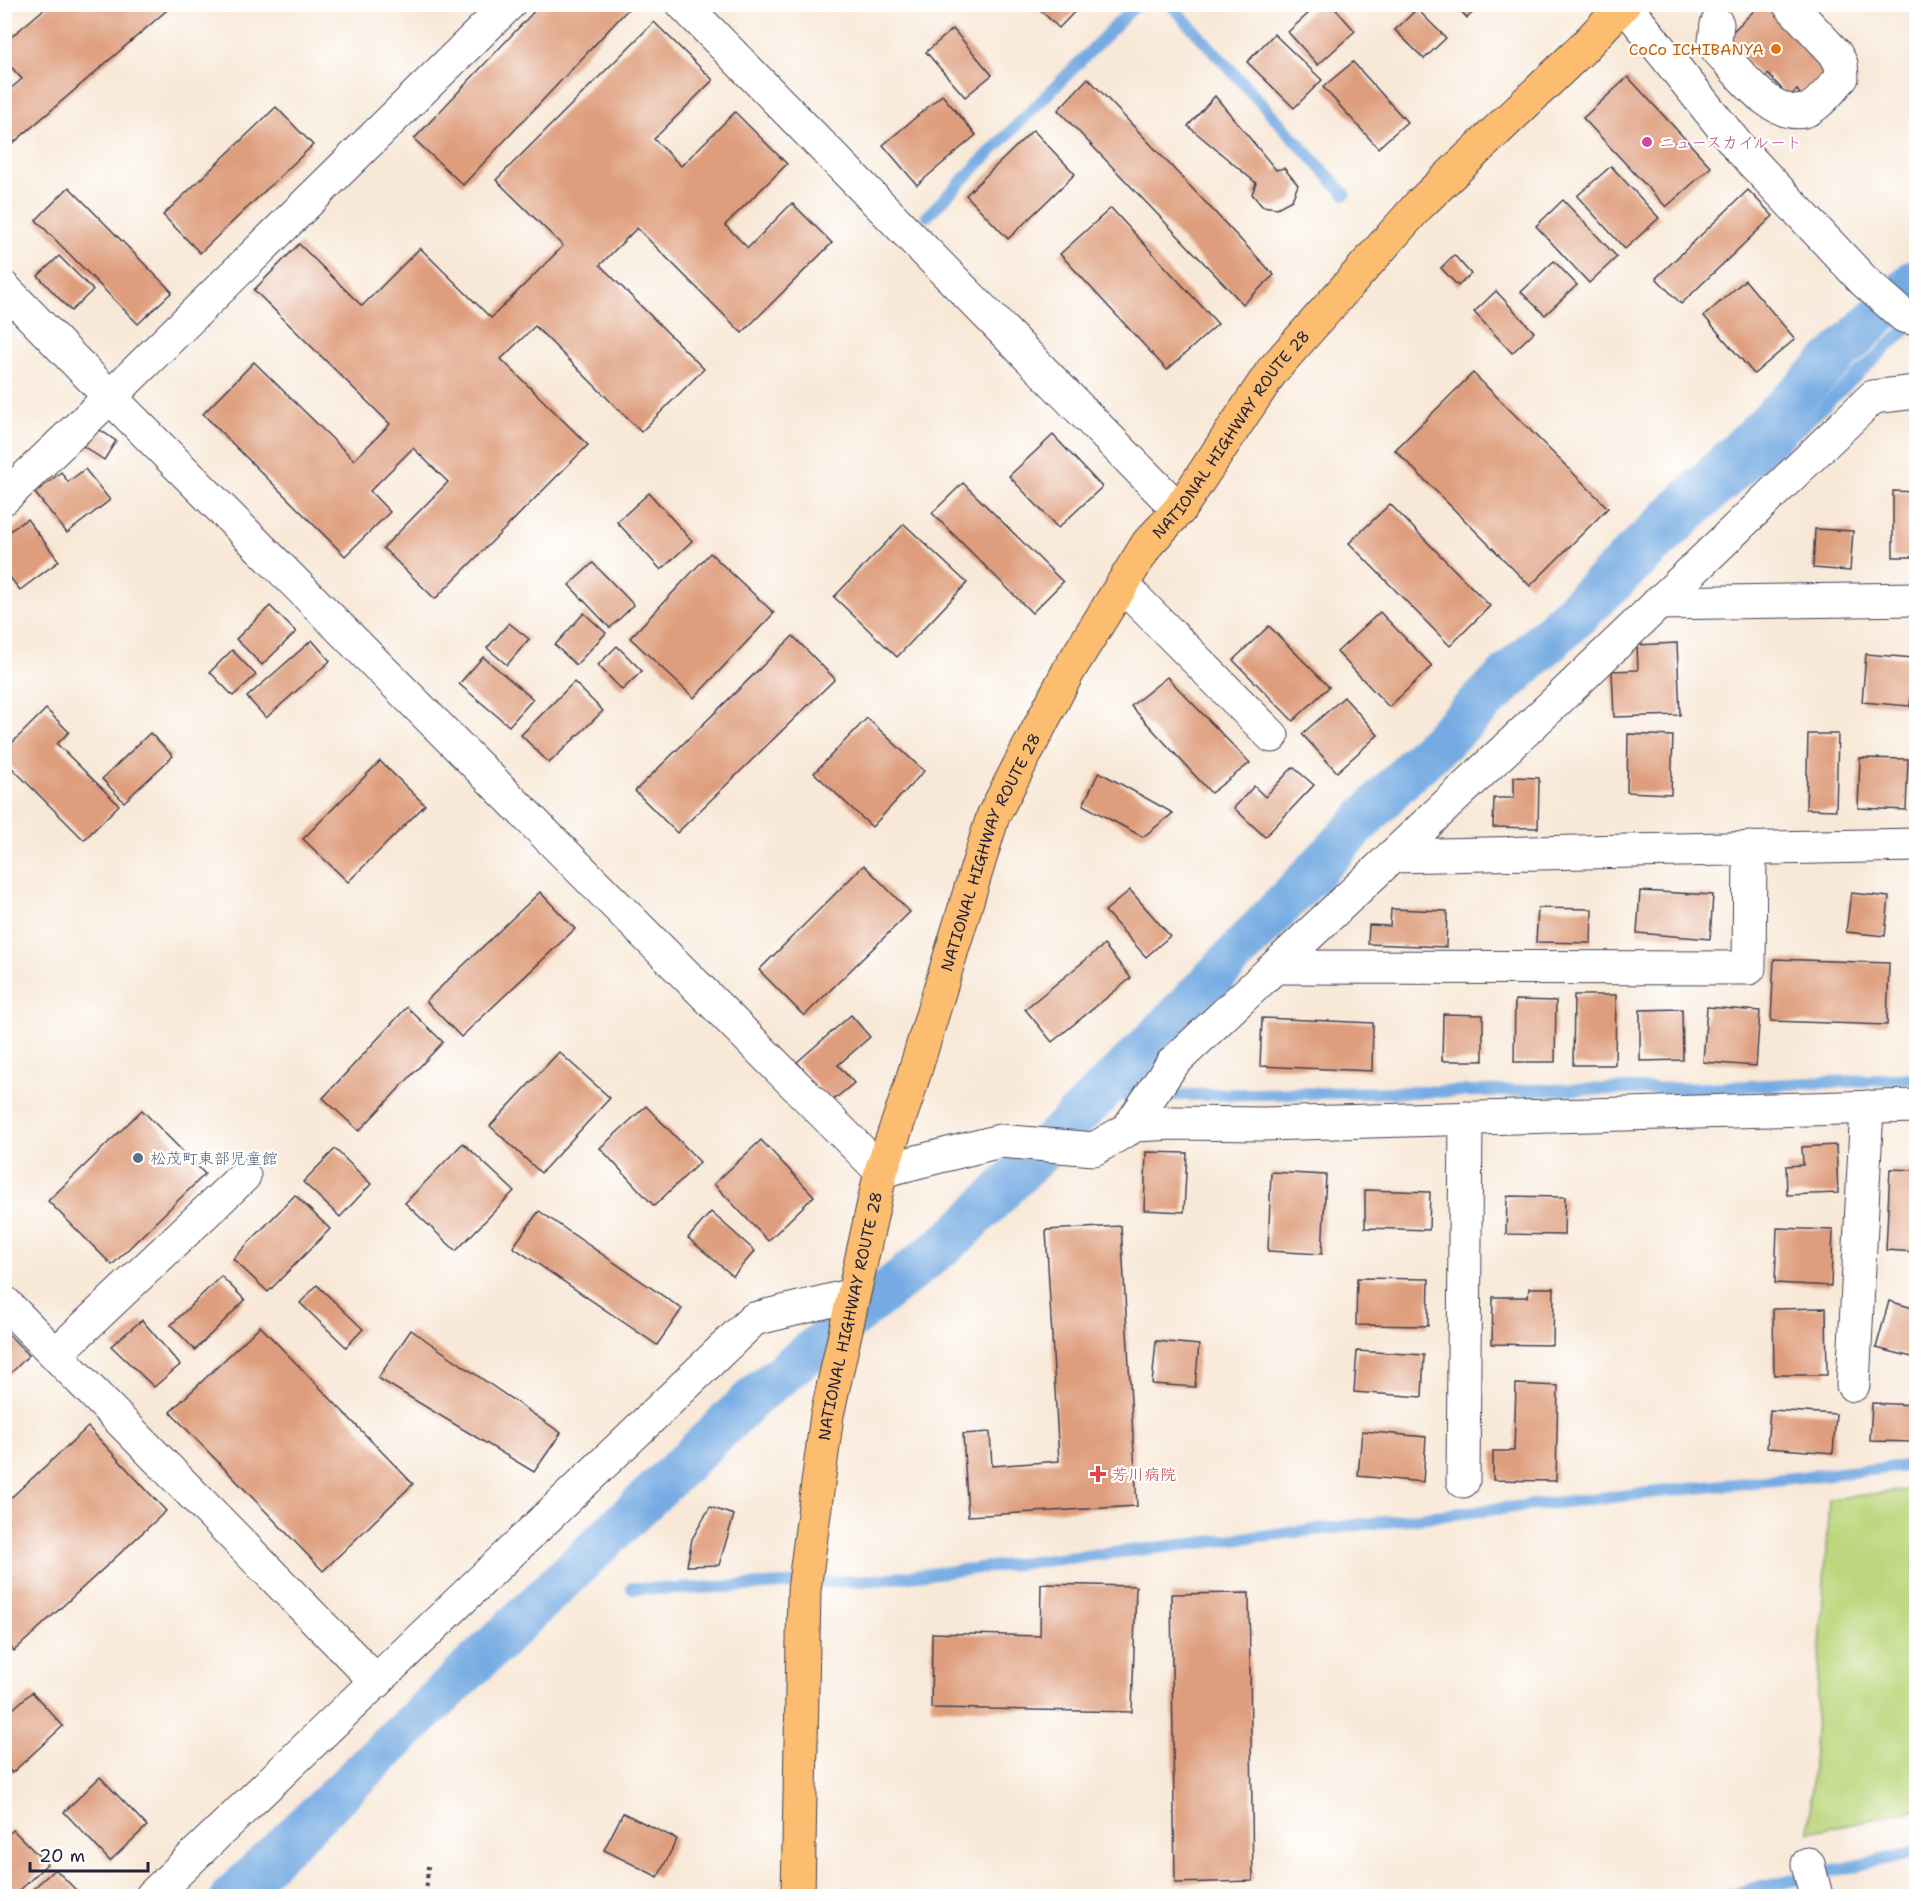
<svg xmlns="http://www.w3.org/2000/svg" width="1921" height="1901" viewBox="0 0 1921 1901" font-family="'Shantell Sans','Klee One',sans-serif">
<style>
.green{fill:#bbd67c;stroke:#6e7c5c;stroke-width:1.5}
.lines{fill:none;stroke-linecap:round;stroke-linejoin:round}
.stream{stroke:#74aae2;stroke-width:12}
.canal{stroke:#74aae2;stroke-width:42}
.building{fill:#de9d7b}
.minor-casing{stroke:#424052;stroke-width:35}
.highway-casing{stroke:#424052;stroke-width:35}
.path{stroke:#424052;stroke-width:4;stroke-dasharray:4.5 4.5;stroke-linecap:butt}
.minor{stroke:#fff;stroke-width:33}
.highway{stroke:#fcbd6f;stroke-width:33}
.food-dot{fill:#e8710a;stroke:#fff;stroke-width:2}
.hotel-dot{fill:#d1479c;stroke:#fff;stroke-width:2}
.service-dot{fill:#5c6f8a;stroke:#fff;stroke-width:2}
.health-dot{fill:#e0444e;stroke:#fff;stroke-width:2}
.labels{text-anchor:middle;stroke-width:4.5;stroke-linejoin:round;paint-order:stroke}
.food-label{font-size:16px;fill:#c56008;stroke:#fff;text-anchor:end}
.hotel-label{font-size:16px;fill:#b23c85;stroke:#fff;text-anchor:start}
.street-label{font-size:16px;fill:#22223b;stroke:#fff}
.service-label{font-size:16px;fill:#4e5e75;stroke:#fff;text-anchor:start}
.health-label{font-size:16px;fill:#be3a42;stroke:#fff;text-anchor:start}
</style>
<rect width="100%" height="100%" fill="#fff"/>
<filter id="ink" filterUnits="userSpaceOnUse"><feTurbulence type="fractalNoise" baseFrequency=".0167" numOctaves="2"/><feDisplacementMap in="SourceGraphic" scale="12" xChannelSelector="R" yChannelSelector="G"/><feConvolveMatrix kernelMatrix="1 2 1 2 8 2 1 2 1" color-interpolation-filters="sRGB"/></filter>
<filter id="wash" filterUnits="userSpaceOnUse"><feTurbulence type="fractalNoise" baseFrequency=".008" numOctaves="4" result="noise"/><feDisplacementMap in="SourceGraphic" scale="24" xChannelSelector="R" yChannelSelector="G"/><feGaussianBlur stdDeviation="1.35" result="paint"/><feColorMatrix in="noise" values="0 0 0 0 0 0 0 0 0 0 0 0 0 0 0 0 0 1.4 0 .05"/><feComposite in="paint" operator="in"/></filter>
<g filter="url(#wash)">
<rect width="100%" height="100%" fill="#f8e8d7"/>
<polygon class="green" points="1916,1489 1916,1810 1809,1832 1829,1499"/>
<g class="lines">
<g class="stream">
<polyline points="1170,4 1345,194"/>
<polyline points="927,216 1137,4"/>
<polyline points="1402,800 1914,322"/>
<polyline points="1098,1096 1706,1088 1916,1078"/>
<polyline points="632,1588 674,1589 875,1580 1506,1508 1916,1465"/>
<polyline points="847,1894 859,1896"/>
<polyline points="1724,1896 1916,1852"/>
</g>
<polyline class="canal" points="232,1896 758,1393 959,1233 1159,1035 1419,761 1916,279"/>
</g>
<g id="blocks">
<g class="building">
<polygon points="50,4 174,4 4,151 4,94 22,79 4,59 4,43"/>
<polygon points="541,4 633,4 463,185 414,139"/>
<polygon points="1034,4 1082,4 1059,28"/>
<polygon points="1319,4 1331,4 1355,31 1318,65 1288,32"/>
<polygon points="1455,4 1482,4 1467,18"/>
<polygon points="1761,4 1772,4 1826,59 1831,71 1803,99 1797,90 1789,97 1768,74 1763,79 1726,38"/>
<polygon points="1417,9 1446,38 1424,59 1395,30"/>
<polygon points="654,22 713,80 654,139 681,166 735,112 787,164 725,225 748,248 792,203 832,243 742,333 637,228 600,265 704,369 641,432 535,326 501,359 588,445 435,599 383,548 448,482 413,448 370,491 390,512 345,556 203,414 254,362 354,460 390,424 254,290 299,244 362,306 420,248 491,318 563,246 496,180"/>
<polygon points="953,29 992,75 965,97 926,52"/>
<polygon points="1274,34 1322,80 1294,108 1247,62"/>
<polygon points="1353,62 1407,122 1378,148 1323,87"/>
<polygon points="1628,77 1711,167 1666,207 1583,118"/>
<polygon points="1088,78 1274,275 1243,304 1058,110"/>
<polygon points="942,95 976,135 917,185 883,145"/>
<polygon points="1215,96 1276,170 1284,168 1298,185 1292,200 1277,208 1262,206 1252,194 1256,183 1188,126"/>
<polygon points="276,107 313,145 200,253 163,215"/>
<polygon points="1033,130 1075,174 1008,239 966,195"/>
<polygon points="1611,166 1659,218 1625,249 1577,196"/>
<polygon points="69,187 172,292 138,324 36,220"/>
<polygon points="1748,190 1773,216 1681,304 1656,278"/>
<polygon points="1563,200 1617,257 1589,283 1536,226"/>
<polygon points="1111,208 1218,324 1167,370 1060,254"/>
<polygon points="1454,255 1471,274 1458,286 1441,268"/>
<polygon points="59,256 93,290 71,311 38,276"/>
<polygon points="1554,261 1577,285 1545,315 1521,292"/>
<polygon points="1745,280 1795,339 1754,374 1704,316"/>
<polygon points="1496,291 1534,332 1512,353 1474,312"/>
<polygon points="1473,373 1608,508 1530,586 1395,450"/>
<polygon points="96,427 116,441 104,460 83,446"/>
<polygon points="1053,435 1102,487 1058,528 1009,476"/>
<polygon points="85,469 110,500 67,533 35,493 61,472 68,482"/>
<polygon points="963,483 1063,582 1032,613 932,513"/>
<polygon points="1893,491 1916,492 1916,557 1893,557"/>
<polygon points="649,493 692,541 661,570 617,522"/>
<polygon points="1390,504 1490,606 1450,646 1349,543"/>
<polygon points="27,519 59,561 20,590 4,570 4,535"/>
<polygon points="904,524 967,583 897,657 834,597"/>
<polygon points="1815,529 1853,531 1850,571 1813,568"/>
<polygon points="710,553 774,613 694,698 630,638"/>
<polygon points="593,563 634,605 610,628 569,585"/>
<polygon points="270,606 296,632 262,665 236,639"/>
<polygon points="1380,612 1432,666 1389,707 1337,652"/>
<polygon points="584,613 606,633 576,665 555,645"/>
<polygon points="509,623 529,639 507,665 487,648"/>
<polygon points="1269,626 1329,687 1293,721 1233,660"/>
<polygon points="793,636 835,679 677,833 635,791"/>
<polygon points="312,640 330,661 266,718 247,697"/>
<polygon points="1677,643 1680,715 1614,717 1612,671 1638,670 1637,645"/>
<polygon points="617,646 642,671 622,690 598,665"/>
<polygon points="232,650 256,675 233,696 210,672"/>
<polygon points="1866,654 1914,658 1910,706 1862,702"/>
<polygon points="483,657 533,699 509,726 459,684"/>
<polygon points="1167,677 1250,763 1211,793 1131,706"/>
<polygon points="574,682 603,711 549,763 521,735"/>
<polygon points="1344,697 1378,735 1337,772 1302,734"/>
<polygon points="46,709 69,732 57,744 119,805 84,840 4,760 4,751"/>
<polygon points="867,718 924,771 872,827 814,773"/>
<polygon points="150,733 173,756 124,802 102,779"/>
<polygon points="1628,734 1673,736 1671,794 1627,792"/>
<polygon points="1808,734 1838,734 1836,810 1806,809"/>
<polygon points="1860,758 1908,759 1906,810 1858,808"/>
<polygon points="380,761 425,805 348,882 303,839"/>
<polygon points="1293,767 1314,785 1265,837 1234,808 1254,786 1265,797"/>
<polygon points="1099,772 1173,813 1143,837 1083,805"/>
<polygon points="1514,777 1539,778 1538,828 1493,827 1494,798 1514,798"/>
<polygon points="864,865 910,912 804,1016 759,970"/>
<polygon points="1130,890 1170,936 1146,957 1105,911"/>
<polygon points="1640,891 1713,895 1710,939 1637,933"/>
<polygon points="540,892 575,929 461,1037 426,1001"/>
<polygon points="1851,893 1889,897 1885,936 1846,932"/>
<polygon points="1538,908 1592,909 1591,943 1536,942"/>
<polygon points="1391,909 1447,911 1446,947 1368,944 1369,925 1390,926"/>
<polygon points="1104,945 1131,978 1052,1042 1025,1009"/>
<polygon points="1774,959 1889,963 1887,1025 1771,1021"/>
<polygon points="1574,995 1616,995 1615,1065 1573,1065"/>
<polygon points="1515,1000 1556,1001 1555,1062 1514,1062"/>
<polygon points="407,1007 443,1042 359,1131 323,1098"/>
<polygon points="1707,1007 1760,1011 1756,1066 1703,1062"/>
<polygon points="1682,1009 1683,1060 1640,1061 1640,1010"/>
<polygon points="1443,1014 1483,1015 1483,1061 1442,1061"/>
<polygon points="851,1015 870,1037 838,1065 854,1083 831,1102 797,1062"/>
<polygon points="1262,1018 1373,1023 1372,1071 1260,1066"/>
<polygon points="559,1052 610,1098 541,1173 490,1126"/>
<polygon points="646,1106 700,1162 654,1206 600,1148"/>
<polygon points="142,1110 205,1174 112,1265 48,1201"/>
<polygon points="761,1140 814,1196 768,1241 714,1184"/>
<polygon points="463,1143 514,1191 456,1251 405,1203"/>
<polygon points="1836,1145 1838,1193 1787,1195 1786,1166 1803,1165 1802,1147"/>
<polygon points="335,1149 371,1184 340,1217 303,1182"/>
<polygon points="1146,1152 1187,1153 1184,1212 1144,1210"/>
<polygon points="1890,1169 1916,1170 1916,1252 1886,1250"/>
<polygon points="1271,1172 1326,1175 1322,1254 1268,1251"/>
<polygon points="1365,1190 1430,1192 1429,1230 1365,1228"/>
<polygon points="295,1195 330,1229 268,1292 233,1259"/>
<polygon points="1507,1196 1565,1197 1564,1235 1506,1234"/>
<polygon points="539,1211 682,1309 657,1345 513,1247"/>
<polygon points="711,1212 755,1251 733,1276 688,1238"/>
<polygon points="1121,1226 1137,1506 968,1516 963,1434 990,1432 992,1466 1059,1461 1046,1230"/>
<polygon points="1777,1228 1833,1230 1831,1286 1775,1283"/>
<polygon points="221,1276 245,1300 195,1350 171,1325"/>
<polygon points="1357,1278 1429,1279 1428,1326 1356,1325"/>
<polygon points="317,1285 363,1329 346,1347 300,1303"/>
<polygon points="1529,1288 1554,1288 1553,1345 1492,1344 1493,1297 1528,1297"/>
<polygon points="1889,1301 1916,1309 1916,1358 1876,1348"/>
<polygon points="1826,1308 1827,1375 1774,1375 1773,1309"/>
<polygon points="142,1320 180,1365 154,1387 111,1346"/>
<polygon points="260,1326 413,1484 323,1571 170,1412"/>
<polygon points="4,1330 29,1355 4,1380"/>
<polygon points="411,1330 561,1433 534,1472 378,1378"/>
<polygon points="1156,1341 1199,1345 1195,1387 1152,1384"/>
<polygon points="1357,1351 1424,1355 1422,1397 1354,1392"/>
<polygon points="1516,1384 1558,1386 1556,1481 1493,1480 1493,1451 1514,1451"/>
<polygon points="1872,1403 1916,1405 1916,1442 1870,1441"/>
<polygon points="1770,1410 1836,1414 1833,1453 1767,1448"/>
<polygon points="88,1427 166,1511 14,1651 4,1640 4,1504"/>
<polygon points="1362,1431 1426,1437 1423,1482 1358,1476"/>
<polygon points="710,1507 734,1515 719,1565 687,1566 692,1539"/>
<polygon points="1041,1584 1136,1586 1132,1712 931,1708 932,1633 1040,1636"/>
<polygon points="1249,1593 1253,1881 1175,1883 1171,1594"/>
<polygon points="32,1692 63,1726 12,1773 4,1765 4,1717"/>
<polygon points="100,1777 147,1826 110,1861 64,1812"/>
<polygon points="623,1813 677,1839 658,1877 604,1850"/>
<polygon points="13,1830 47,1864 14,1896 5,1896 4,1838"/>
<polygon points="55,1869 82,1896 25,1896"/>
</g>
</g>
</g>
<g filter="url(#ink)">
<use href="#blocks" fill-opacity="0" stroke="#424052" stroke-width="1.5"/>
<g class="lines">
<g class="minor-casing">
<g id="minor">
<polyline points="683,4 1179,510"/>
<polyline points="1624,4 1740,149 1864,281 1904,316 1916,319"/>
<path d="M1717,24L1715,41L1717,49C1738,71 1770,118 1804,111C1816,109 1834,86 1842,77L1841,64L1835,53L1789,4"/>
<polyline points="4,288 110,397 881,1171 1000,1141 1094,1149 1135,1125 1173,1123 1263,1124 1916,1106"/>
<polyline points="4,498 110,397 509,4"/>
<polyline points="1122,585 1272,736"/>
<polyline points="1658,603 1916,599"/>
<polyline points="1392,856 1916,845"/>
<polyline points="1275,967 1749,968 1750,848"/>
<polyline points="1127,1130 1173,1063 1562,696 1873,397 1916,392"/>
<polyline points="4,1302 377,1682"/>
<polyline points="56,1354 244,1176"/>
<polyline points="1853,1385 1867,1107"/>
<polyline points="1463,1481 1466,1118"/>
<polyline points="1808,1864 1816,1896"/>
<polyline points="152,1896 754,1319 853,1295"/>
</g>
</g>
<g class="highway-casing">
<g id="highway">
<path id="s1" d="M798,1896L804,1590L827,1415L881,1171L907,1097L993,816L1069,670L1148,543L1179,510L1272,371L1419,205L1581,50L1624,4"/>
</g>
</g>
<polyline class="path" points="426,1896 428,1866"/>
<use href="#minor" class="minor"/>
<use href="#highway" class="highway"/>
</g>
</g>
<circle class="food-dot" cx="1776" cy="49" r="6"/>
<circle class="hotel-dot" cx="1647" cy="142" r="6"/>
<circle class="service-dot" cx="138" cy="1158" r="6"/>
<path class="health-dot" d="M1095 1465h6v6h6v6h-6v6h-6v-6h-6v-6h6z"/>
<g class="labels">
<g class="food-label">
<text x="1764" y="55">CoCo ICHIBANYA</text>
</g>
<g class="hotel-label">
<text x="1659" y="148">ニュースカイルート</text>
</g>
<g class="street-label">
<text dy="6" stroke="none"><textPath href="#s1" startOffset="1556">NATIONAL HIGHWAY ROUTE 28</textPath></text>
<text dy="6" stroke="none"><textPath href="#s1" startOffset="1070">NATIONAL HIGHWAY ROUTE 28</textPath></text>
<text dy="6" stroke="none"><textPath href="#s1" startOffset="584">NATIONAL HIGHWAY ROUTE 28</textPath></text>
</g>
<g class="service-label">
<text x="150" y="1164">松茂町東部児童館</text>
</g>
<g class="health-label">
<text x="1112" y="1480">芳川病院</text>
</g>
</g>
<rect width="1921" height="1901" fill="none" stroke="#fff" stroke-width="24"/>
<path d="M30 1862v9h118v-9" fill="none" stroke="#22223b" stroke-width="3"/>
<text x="39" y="1862" font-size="18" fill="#22223b" stroke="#ffffff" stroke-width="4.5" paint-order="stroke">20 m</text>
</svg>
